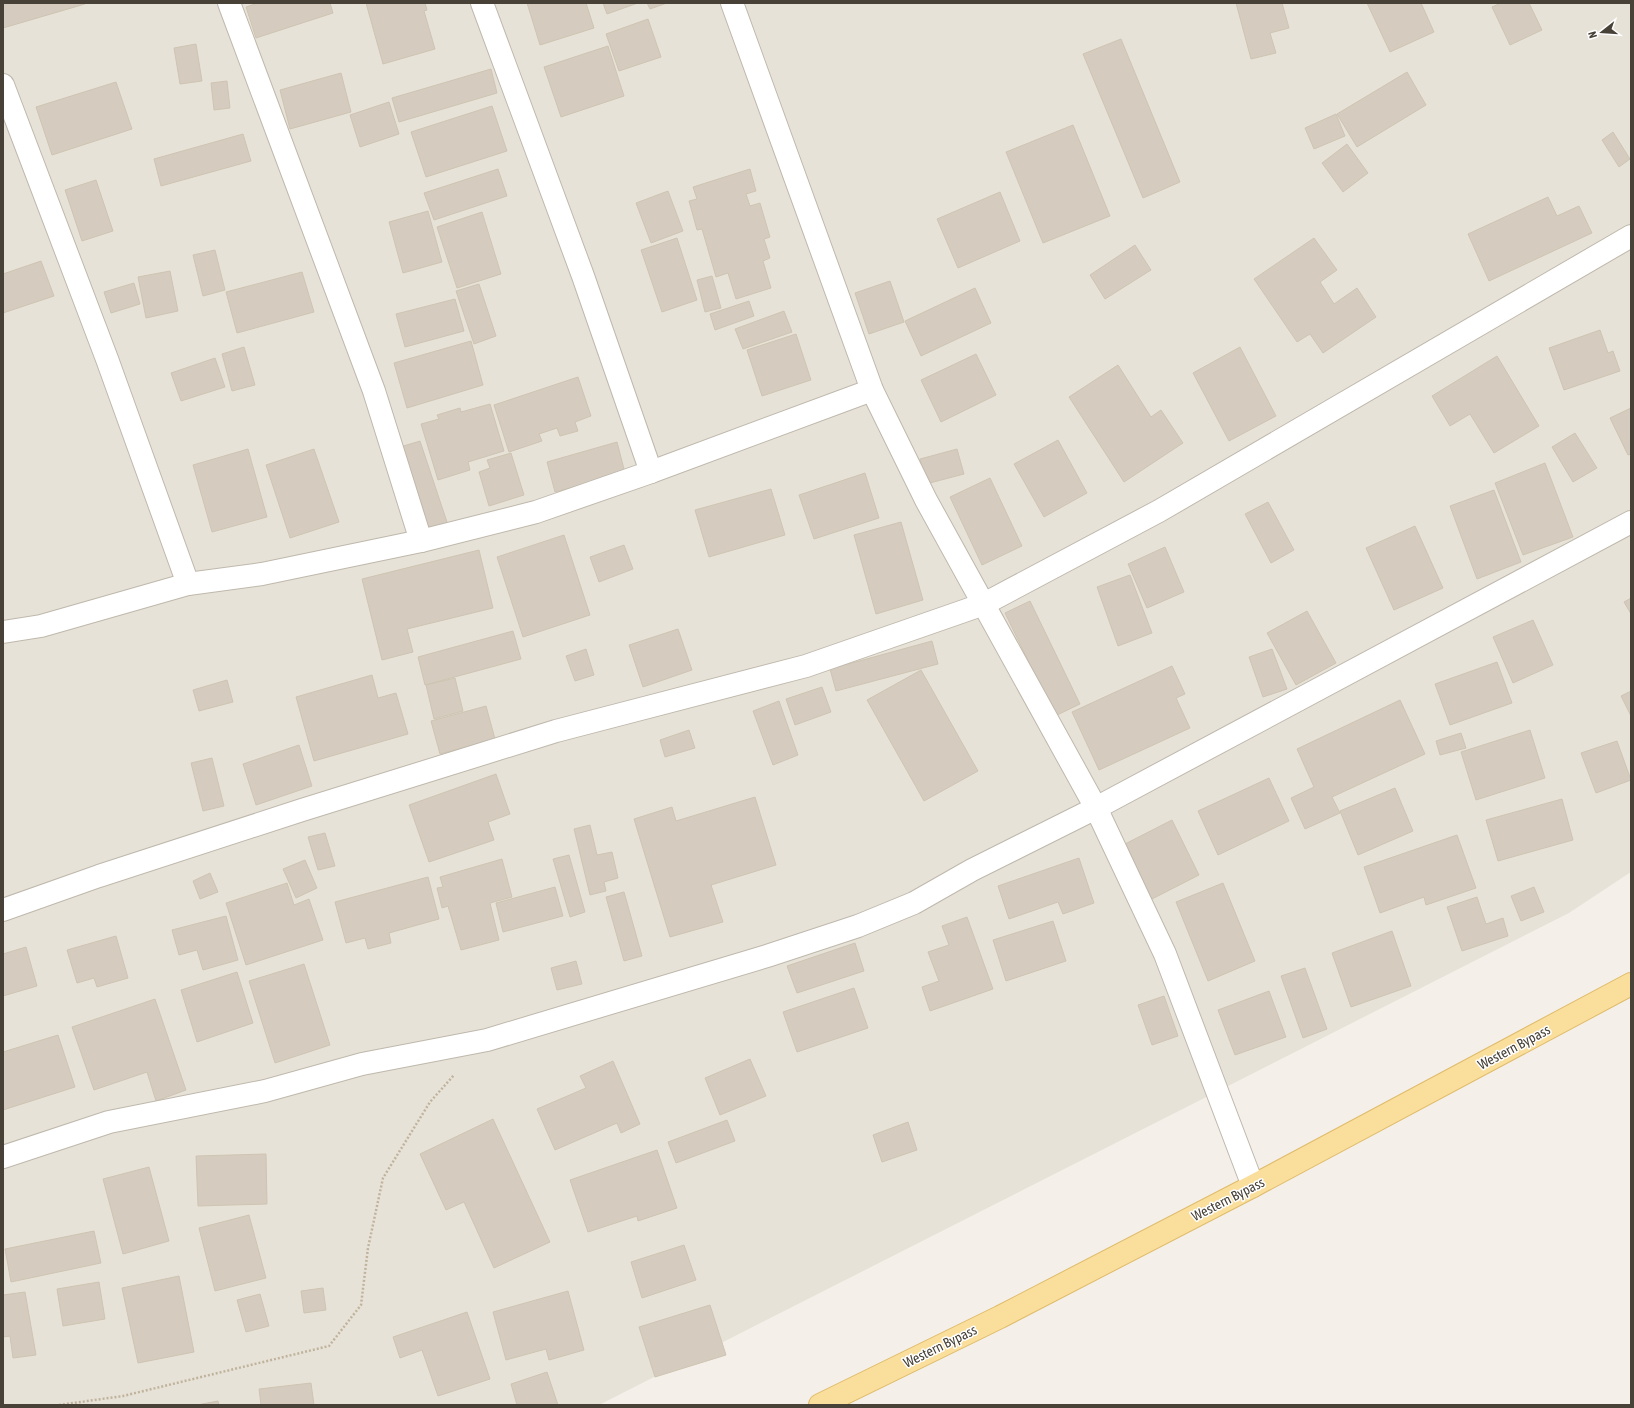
<svg xmlns="http://www.w3.org/2000/svg" width="1634" height="1408" viewBox="0 0 1634 1408" font-family="'Asap Condensed',sans-serif">
<style>
.residential{fill:#e7e2d7}
.building{fill:#d5ccbf;stroke:#cfc4b2}
.lines{fill:none;stroke-linecap:round;stroke-linejoin:round}
.minor-casing{stroke:#bfb8ac;stroke-width:24}
.major-casing{stroke:#dfbb6b;stroke-width:24}
.path{stroke:#c0b39d;stroke-width:2.5;stroke-dasharray:2 2;stroke-linecap:butt}
.minor{stroke:#fff;stroke-width:22}
.major{stroke:#fade9c;stroke-width:22}
.labels{text-anchor:middle;stroke-width:3;stroke-linejoin:round;paint-order:stroke}
.street-label{font-size:14px;fill:#474137;stroke:#fff}
</style>
<rect width="100%" height="100%" fill="#f4f0e9"/>
<polygon class="residential" points="3,3 1631,3 1631,872 1569,913 599,1405 3,1405"/>
<g class="building">
<polygon points="3,3 85,3 85,4 3,28"/>
<polygon points="258,3 330,3 333,13 256,38 246,7"/>
<polygon points="366,3 425,3 427,10 424,11 435,49 383,64"/>
<polygon points="527,3 586,3 594,28 540,45"/>
<polygon points="603,3 638,3 607,14"/>
<polygon points="647,3 667,3 650,9"/>
<polygon points="1236,3 1282,3 1289,28 1270,33 1276,53 1251,59"/>
<polygon points="1367,3 1421,3 1434,32 1390,52"/>
<polygon points="1501,3 1529,3 1542,30 1510,45 1492,7"/>
<polygon points="648,19 661,57 619,71 606,34"/>
<polygon points="1121,39 1180,182 1143,198 1083,54"/>
<polygon points="196,44 202,81 180,84 174,48"/>
<polygon points="608,46 624,96 561,117 544,67"/>
<polygon points="491,69 497,93 399,122 392,98"/>
<polygon points="1407,72 1426,105 1357,147 1337,114"/>
<polygon points="341,73 351,112 290,129 280,90"/>
<polygon points="227,81 230,108 214,110 211,83"/>
<polygon points="116,82 132,129 52,155 36,107"/>
<polygon points="389,102 399,134 360,147 350,115"/>
<polygon points="492,106 507,151 426,177 411,132"/>
<polygon points="1336,114 1345,136 1314,149 1305,128"/>
<polygon points="1073,125 1110,216 1043,243 1006,152"/>
<polygon points="1613,132 1630,159 1619,167 1602,140"/>
<polygon points="243,134 251,161 161,186 154,159"/>
<polygon points="1347,144 1368,173 1343,192 1322,163"/>
<polygon points="498,169 507,196 434,220 424,193"/>
<polygon points="750,169 756,191 746,194 750,206 760,203 770,237 764,239 770,258 763,261 771,288 736,299 728,273 716,277 702,229 697,230 689,201 697,199 693,187"/>
<polygon points="96,180 113,231 82,241 65,190"/>
<polygon points="668,191 683,231 651,243 636,203"/>
<polygon points="1000,192 1020,241 958,268 937,219"/>
<polygon points="1548,197 1557,216 1579,206 1592,233 1489,281 1468,234"/>
<polygon points="428,211 442,262 403,273 389,222"/>
<polygon points="482,212 501,274 457,288 437,227"/>
<polygon points="677,238 697,300 662,312 641,250"/>
<polygon points="1314,238 1337,270 1320,282 1334,304 1357,288 1376,317 1323,353 1310,334 1297,342 1254,279"/>
<polygon points="1135,245 1151,270 1105,299 1090,275"/>
<polygon points="215,250 225,290 203,296 193,255"/>
<polygon points="41,261 54,296 3,313 3,274"/>
<polygon points="170,271 178,311 146,318 138,277"/>
<polygon points="302,272 314,312 237,333 226,292"/>
<polygon points="712,276 721,308 705,312 697,280"/>
<polygon points="890,281 904,322 869,334 855,293"/>
<polygon points="134,283 140,304 111,313 104,292"/>
<polygon points="479,284 496,336 474,344 456,291"/>
<polygon points="975,288 991,323 921,356 905,321"/>
<polygon points="455,299 464,331 405,347 396,314"/>
<polygon points="749,301 754,316 715,330 710,314"/>
<polygon points="784,311 792,332 743,349 735,329"/>
<polygon points="1600,330 1608,353 1613,351 1620,371 1564,390 1549,348"/>
<polygon points="796,334 811,380 762,396 747,350"/>
<polygon points="471,341 483,385 407,408 394,363"/>
<polygon points="244,347 255,385 232,391 222,354"/>
<polygon points="1240,347 1276,416 1229,441 1193,373"/>
<polygon points="976,354 996,395 941,422 921,380"/>
<polygon points="1497,356 1539,426 1494,453 1470,414 1450,426 1432,396"/>
<polygon points="215,358 225,387 181,401 171,373"/>
<polygon points="1118,365 1151,417 1161,410 1183,443 1124,482 1069,397"/>
<polygon points="578,377 591,416 575,422 578,431 560,436 557,428 539,434 542,441 509,452 494,405"/>
<polygon points="490,404 504,451 468,462 470,470 438,480 421,424 439,419 437,415 460,408 461,412"/>
<polygon points="1631,408 1631,454 1628,455 1610,418"/>
<polygon points="1575,433 1597,468 1573,482 1552,447"/>
<polygon points="1058,440 1087,493 1044,517 1014,464"/>
<polygon points="420,441 448,525 426,532 397,448"/>
<polygon points="617,442 625,473 555,492 547,462"/>
<polygon points="248,449 267,517 212,532 193,465"/>
<polygon points="314,449 339,522 290,538 266,465"/>
<polygon points="957,449 964,474 926,484 920,459"/>
<polygon points="511,453 524,495 489,506 479,472 490,468 487,460"/>
<polygon points="1545,463 1573,537 1523,555 1495,483"/>
<polygon points="865,473 879,518 814,539 799,495"/>
<polygon points="990,478 1022,546 982,565 950,497"/>
<polygon points="771,489 785,535 709,557 695,510"/>
<polygon points="1494,490 1521,562 1477,579 1450,506"/>
<polygon points="1268,502 1294,550 1271,563 1245,514"/>
<polygon points="901,522 923,600 876,614 854,535"/>
<polygon points="1415,526 1443,588 1394,610 1366,548"/>
<polygon points="564,535 590,615 523,637 497,557"/>
<polygon points="624,545 633,569 599,582 590,557"/>
<polygon points="1165,547 1184,592 1147,608 1128,564"/>
<polygon points="479,550 493,608 407,629 413,652 382,660 362,579"/>
<polygon points="1130,575 1152,633 1118,646 1097,587"/>
<polygon points="1631,598 1631,614 1624,602"/>
<polygon points="1030,601 1080,704 1055,716 1005,613"/>
<polygon points="1307,611 1336,663 1296,685 1267,633"/>
<polygon points="1533,620 1553,665 1513,683 1493,637"/>
<polygon points="678,629 692,670 643,687 629,645"/>
<polygon points="513,631 521,659 425,685 418,657"/>
<polygon points="932,641 938,664 836,691 830,669"/>
<polygon points="586,649 594,675 575,681 566,656"/>
<polygon points="1272,649 1287,689 1263,697 1249,657"/>
<polygon points="1497,662 1512,703 1450,725 1435,684"/>
<polygon points="1172,666 1185,694 1176,698 1190,728 1099,770 1072,712"/>
<polygon points="921,670 978,771 924,801 867,700"/>
<polygon points="372,675 378,698 396,693 408,734 314,761 296,697"/>
<polygon points="455,678 463,711 434,719 426,685"/>
<polygon points="227,680 233,702 199,711 193,690"/>
<polygon points="822,687 831,712 795,725 786,699"/>
<polygon points="1631,691 1631,716 1621,696"/>
<polygon points="1400,700 1425,754 1332,797 1340,813 1305,829 1291,798 1314,787 1297,749"/>
<polygon points="779,701 798,755 773,765 753,711"/>
<polygon points="486,706 495,739 440,754 431,721"/>
<polygon points="689,730 695,748 665,757 660,740"/>
<polygon points="1530,730 1545,778 1476,800 1461,752"/>
<polygon points="1461,733 1466,748 1440,755 1436,741"/>
<polygon points="1617,741 1631,780 1596,793 1581,753"/>
<polygon points="299,745 312,786 256,805 243,764"/>
<polygon points="212,758 224,806 203,811 191,763"/>
<polygon points="496,774 510,814 488,822 494,840 429,862 409,805"/>
<polygon points="1269,778 1289,821 1218,855 1198,811"/>
<polygon points="1395,788 1413,831 1358,855 1340,811"/>
<polygon points="755,797 776,865 711,885 723,922 670,937 634,819 672,807 676,821"/>
<polygon points="1562,799 1573,840 1498,861 1486,820"/>
<polygon points="1172,820 1199,875 1150,900 1123,845"/>
<polygon points="590,825 597,855 612,852 618,878 604,882 606,891 590,895 574,829"/>
<polygon points="325,833 335,866 318,870 308,837"/>
<polygon points="1457,835 1476,888 1426,905 1424,897 1380,913 1364,867"/>
<polygon points="569,855 585,912 570,917 553,859"/>
<polygon points="1079,858 1094,903 1063,914 1058,902 1009,919 998,886"/>
<polygon points="502,859 512,897 490,903 499,940 461,950 448,906 442,908 437,888 443,887 440,877"/>
<polygon points="305,860 317,888 296,898 283,869"/>
<polygon points="210,873 218,892 200,899 193,881"/>
<polygon points="428,877 439,919 389,933 391,943 368,949 365,938 346,943 335,902"/>
<polygon points="287,883 294,905 309,899 323,940 246,965 226,903"/>
<polygon points="1223,883 1255,961 1208,981 1176,902"/>
<polygon points="555,887 563,916 503,932 496,903"/>
<polygon points="1534,887 1544,912 1521,921 1511,896"/>
<polygon points="624,892 642,956 624,961 606,897"/>
<polygon points="1477,897 1486,924 1503,918 1508,936 1462,951 1447,907"/>
<polygon points="226,916 238,960 203,970 197,950 179,955 172,930"/>
<polygon points="967,917 993,989 930,1011 922,987 939,981 928,952 949,945 942,926"/>
<polygon points="1053,921 1066,961 1006,981 993,940"/>
<polygon points="1392,931 1411,986 1351,1007 1332,953"/>
<polygon points="116,936 128,978 97,987 94,978 77,983 67,950"/>
<polygon points="855,943 864,971 797,993 787,966"/>
<polygon points="26,947 37,986 3,996 3,954"/>
<polygon points="576,961 582,984 557,990 551,968"/>
<polygon points="304,964 330,1045 275,1063 249,981"/>
<polygon points="1305,968 1327,1029 1303,1038 1281,976"/>
<polygon points="237,972 253,1023 197,1042 181,990"/>
<polygon points="854,988 868,1028 797,1052 783,1012"/>
<polygon points="1269,991 1286,1037 1235,1055 1218,1010"/>
<polygon points="1164,996 1178,1036 1152,1045 1138,1005"/>
<polygon points="155,999 186,1090 156,1101 147,1072 94,1090 72,1027"/>
<polygon points="58,1035 75,1087 3,1110 3,1052"/>
<polygon points="750,1059 766,1096 720,1115 705,1078"/>
<polygon points="613,1061 640,1124 621,1133 617,1123 555,1150 537,1109 586,1088 580,1076"/>
<polygon points="493,1119 550,1242 494,1268 464,1202 446,1210 420,1154"/>
<polygon points="727,1120 735,1141 676,1163 668,1142"/>
<polygon points="908,1122 917,1150 882,1162 873,1135"/>
<polygon points="657,1150 677,1208 638,1221 637,1216 588,1232 570,1180"/>
<polygon points="266,1154 267,1204 198,1206 196,1156"/>
<polygon points="149,1167 169,1241 123,1254 103,1179"/>
<polygon points="249,1215 266,1278 215,1291 199,1228"/>
<polygon points="94,1231 101,1263 11,1282 5,1249"/>
<polygon points="684,1245 696,1280 642,1298 631,1262"/>
<polygon points="179,1276 194,1352 138,1363 122,1288"/>
<polygon points="99,1282 105,1319 63,1326 57,1289"/>
<polygon points="323,1288 326,1310 304,1313 301,1291"/>
<polygon points="568,1291 584,1350 549,1360 546,1349 506,1360 493,1312"/>
<polygon points="25,1292 36,1355 13,1358 10,1336 3,1337 3,1295"/>
<polygon points="260,1294 269,1326 246,1332 237,1300"/>
<polygon points="710,1305 726,1355 655,1377 639,1327"/>
<polygon points="467,1312 490,1379 438,1396 422,1350 400,1358 393,1337"/>
<polygon points="547,1372 558,1405 517,1405 511,1384"/>
<polygon points="311,1383 314,1405 261,1405 259,1389"/>
<polygon points="218,1401 219,1405 197,1405"/>
</g>
<g class="lines">
<g class="minor-casing">
<g id="minor">
<polyline points="229,3 374,391 421,541"/>
<polyline points="482,3 583,276 651,472 872,390"/>
<polyline points="732,3 872,390 926,500 1096,808 1165,954 1253,1186"/>
<polyline points="3,85 107,359 188,584"/>
<polyline points="3,632 41,626 188,584 262,574 421,541 536,512 651,472"/>
<polyline points="3,910 99,876 302,810 556,731 806,666 984,604 1159,511 1631,236"/>
<polyline points="3,1157 109,1122 265,1091 362,1064 487,1040 767,956 858,926 914,903 972,870 1096,808 1631,522"/>
</g>
</g>
<g class="major-casing">
<polyline id="major" points="820,1405 1000,1317 1253,1186 1631,984"/>
</g>
<polyline class="path" points="59,1405 123,1396 329,1346 361,1305 368,1248 383,1178 430,1102 454,1075"/>
<use href="#minor" class="minor"/>
<use href="#major" class="major"/>
</g>
<g class="labels">
<g class="street-label">
<text transform="translate(1514 1047) rotate(-28)" y="5">Western Bypass</text>
<text transform="translate(1228 1199) rotate(-27)" y="5">Western Bypass</text>
<text transform="translate(940 1346) rotate(-26)" y="5">Western Bypass</text>
</g>
</g>
<rect width="1634" height="1408" fill="none" stroke="#474137" stroke-width="8"/>
<g transform="translate(1602 32) rotate(253)" stroke="#ffffff" stroke-width="3" paint-order="stroke">
<path d="M0-3L7 15L0 10L-7 15Z" fill="#474137"/>
<text y="-6" font-size="11" font-weight="bold" text-anchor="middle" fill="#474137">N</text>
</g>
</svg>
